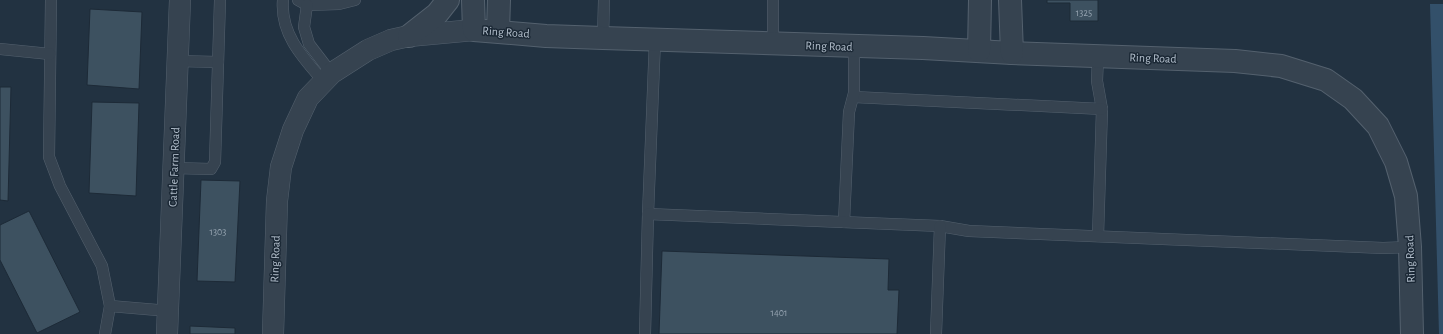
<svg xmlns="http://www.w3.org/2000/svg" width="1443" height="334" viewBox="0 0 1443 334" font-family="'Alegreya Sans',sans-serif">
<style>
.water{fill:#33506a}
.building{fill:#3d5160;stroke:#1d2a37}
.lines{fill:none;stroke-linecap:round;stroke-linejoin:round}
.service-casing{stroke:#54616e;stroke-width:12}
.minor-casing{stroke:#54616e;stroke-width:22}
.tertiary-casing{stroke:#54616e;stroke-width:24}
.service{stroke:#364350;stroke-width:11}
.minor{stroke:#364350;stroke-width:21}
.tertiary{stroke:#364350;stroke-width:22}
.labels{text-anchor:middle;stroke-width:3;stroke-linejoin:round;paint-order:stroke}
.number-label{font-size:10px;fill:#95a3b0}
.street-label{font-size:12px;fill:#b2becb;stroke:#1b2835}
</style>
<rect width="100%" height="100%" fill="#223241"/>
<polygon class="water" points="1430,4 1443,4 1443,334 1439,334"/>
<g class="building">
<polygon points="1047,0 1098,0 1098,21 1070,21 1070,3 1047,3"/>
<polygon points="90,9 142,12 139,89 87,85"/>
<polygon points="0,87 11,87 8,201 0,200"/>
<polygon points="92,102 139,103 136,196 89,193"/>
<polygon points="201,180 240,181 235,282 197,281"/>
<polygon points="29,211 80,312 37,333 0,260 0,225"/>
<polygon points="662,251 889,259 888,290 899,290 897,334 659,334"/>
<polygon points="190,326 235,328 235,334 190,334"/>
</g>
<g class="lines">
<g class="service-casing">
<g id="service">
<polyline points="51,0 49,157 60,186 102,266 110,306 105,334"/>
<path d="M283,0C280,34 303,58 324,82"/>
<polyline points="298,0 307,5 339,4 355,0"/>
<polyline points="307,5 304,27 309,44 332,74"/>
<polyline points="603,38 604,0"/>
<polyline points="773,44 773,0"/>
<polyline points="0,49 50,54"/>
<polyline points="1098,56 1097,81 1102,109 1098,236"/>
<polyline points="177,61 218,62"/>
<polyline points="854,97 1102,109"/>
<polyline points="174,168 211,169 215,162 220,0"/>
<polyline points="648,214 655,40"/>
<polyline points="844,222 849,112 854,93 854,47"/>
<polyline points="110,306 169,311"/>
<polyline points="645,334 648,214 940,226 969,231 1383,248 1410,247"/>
<polyline points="936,334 940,226"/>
</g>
</g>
<g class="minor-casing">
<g id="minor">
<polyline points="167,334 180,0"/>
<polyline points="273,334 277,201 281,167 293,130 308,98 332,73 368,50 391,40 409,36 474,30"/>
</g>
</g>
<g class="tertiary-casing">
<g id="tertiary">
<polyline points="473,0 474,30 546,36 603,38 923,48 1012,53 1235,61 1281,66 1326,80 1353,99 1378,126 1396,162 1406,196 1410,247 1412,334"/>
<polyline points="1010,0 1012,53"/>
<polyline points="498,31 499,0"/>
<polyline points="409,36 437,14 448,0"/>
<polyline points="979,51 980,0"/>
</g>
</g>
<use href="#service" class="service"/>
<use href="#minor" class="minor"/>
<use href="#tertiary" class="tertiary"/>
</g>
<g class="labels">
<g class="number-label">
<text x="1084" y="16">1325</text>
<text x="218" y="235">1303</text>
<text x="779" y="316">1401</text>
</g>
<g class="street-label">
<text transform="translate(506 32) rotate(4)" y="4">Ring Road</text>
<text transform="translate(829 46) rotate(2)" y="4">Ring Road</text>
<text transform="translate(1153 58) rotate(2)" y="4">Ring Road</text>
<text transform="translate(174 167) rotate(-88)" y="4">Cattle Farm Road</text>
<text transform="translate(275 259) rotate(-88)" y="4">Ring Road</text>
<text transform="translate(1410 259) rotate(-92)" y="4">Ring Road</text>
</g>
</g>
</svg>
